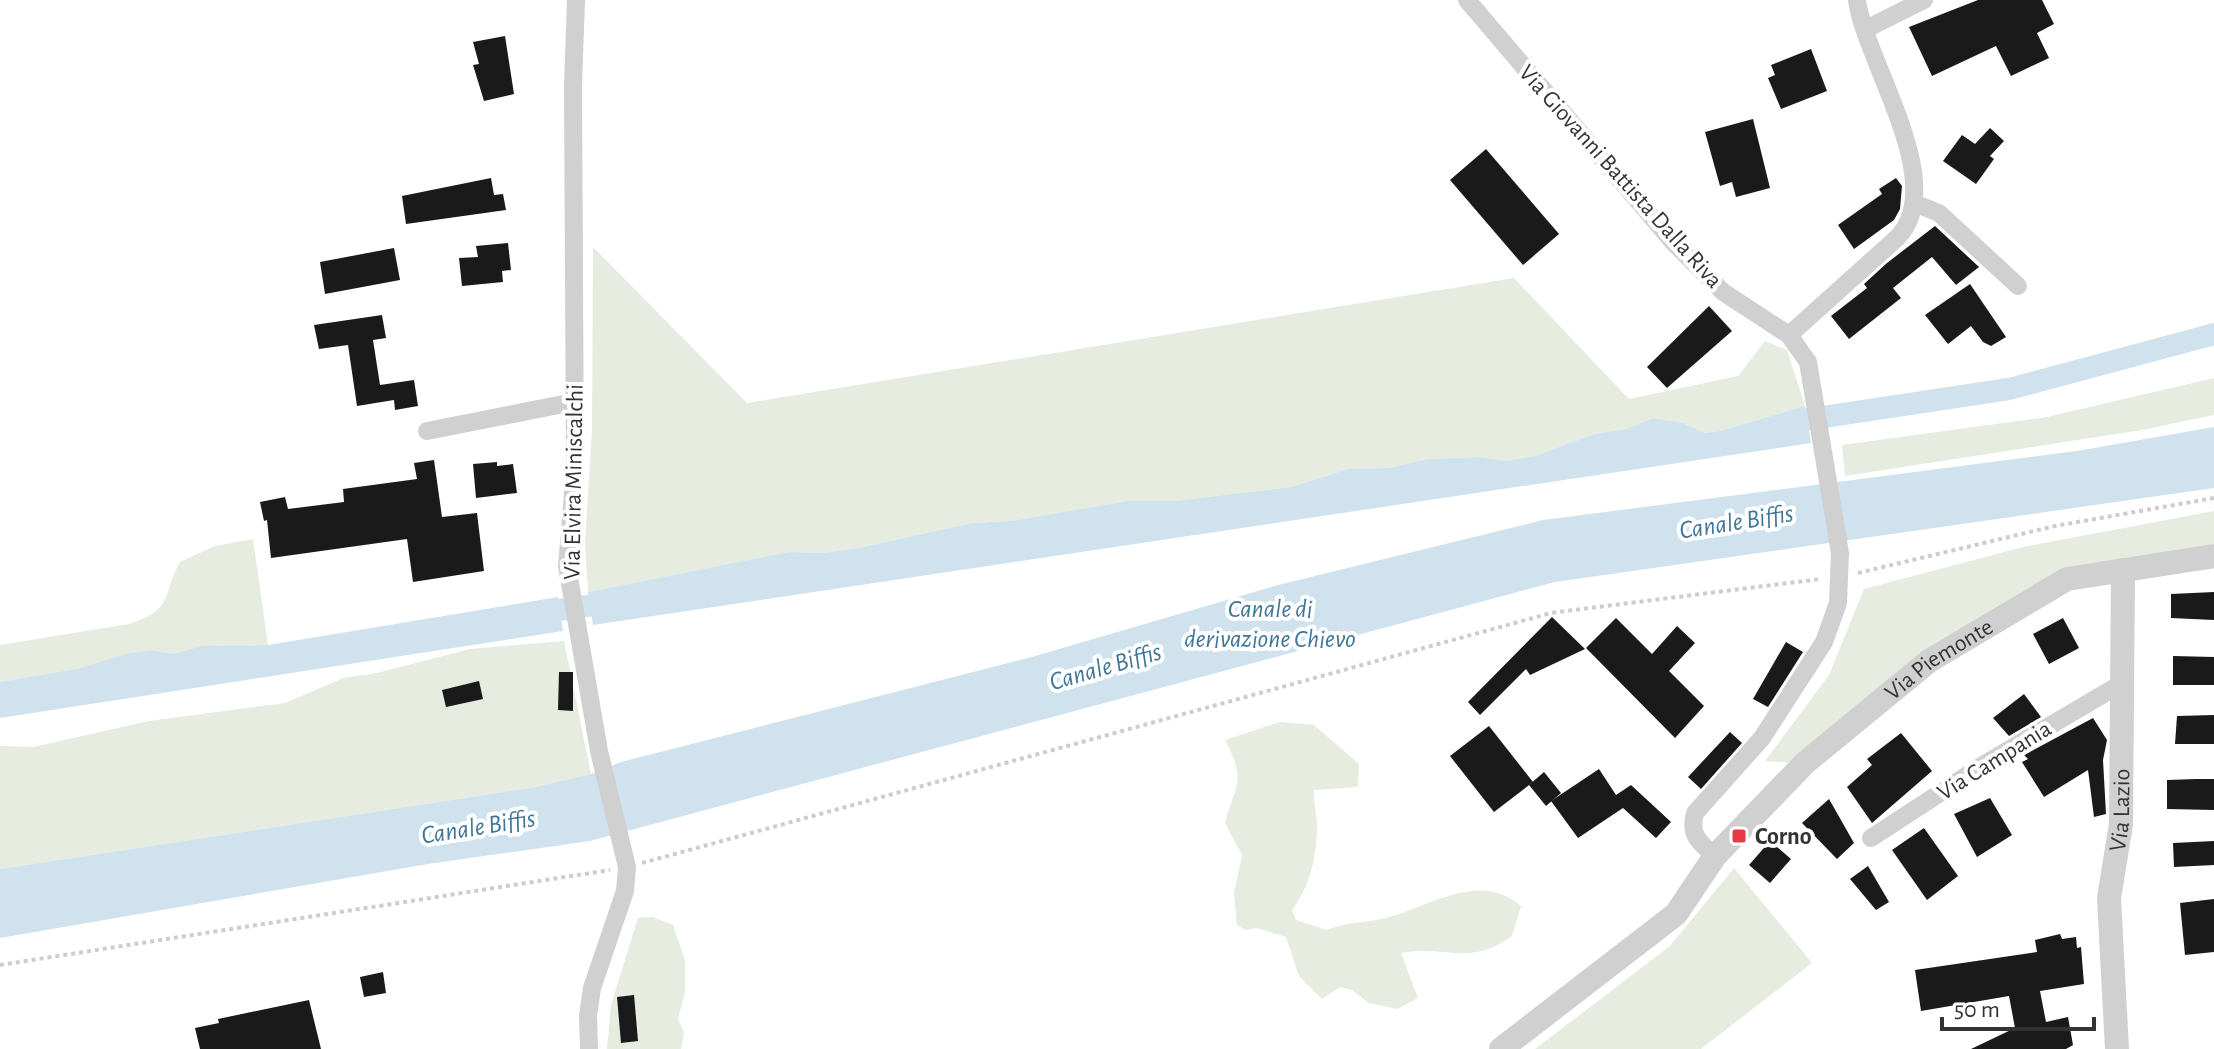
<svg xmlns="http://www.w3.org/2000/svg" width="2214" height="1049" viewBox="0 0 2214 1049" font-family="'Alegreya Sans',sans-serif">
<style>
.green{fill:#e6ecdf}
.water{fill:#cfe2ee}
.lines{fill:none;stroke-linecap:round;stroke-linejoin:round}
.canal{stroke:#cfe2ee;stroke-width:22}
.building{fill:#1a1a1a}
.path{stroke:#cdcdcd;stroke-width:4;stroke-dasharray:4 4;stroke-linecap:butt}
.minor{stroke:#d0d0d0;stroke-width:18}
.tertiary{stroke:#d0d0d0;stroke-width:24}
.poi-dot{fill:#e63946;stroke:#fff;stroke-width:3}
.labels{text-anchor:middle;stroke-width:8;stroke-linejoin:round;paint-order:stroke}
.street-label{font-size:24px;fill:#333;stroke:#fff}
.poi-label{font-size:24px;font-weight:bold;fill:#333;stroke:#fff;text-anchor:start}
.water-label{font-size:26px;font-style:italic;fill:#3f7597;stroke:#fff}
</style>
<rect width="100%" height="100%" fill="#fff"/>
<g class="green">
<polygon points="593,247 747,403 1514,278 1629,399 1738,376 1765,341 1787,350 1805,406 1720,431 1705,433 1683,423 1653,418 1626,429 1594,434 1538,455 1507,461 1479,457 1427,459 1390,468 1348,469 1291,487 1174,501 1127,501 1011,521 972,523 858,548 822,553 788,552 588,592 585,543 592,431"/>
<polygon points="2214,378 2214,415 2142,430 1845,476 1842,445 2047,417"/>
<polygon points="2214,511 2214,544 2063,572 1795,763 1765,761 1829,675 1864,589 2023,547"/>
<path d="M253,539L268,645L201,646L173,654L152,650L81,668L0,682V645L129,624C176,608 160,598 180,562L215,546Z"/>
<polygon points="564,641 591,774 530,788 0,869 0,746 33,747 149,721 285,703 343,678 377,673 470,649"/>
<path d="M1280,722L1314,725L1359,764L1358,787L1314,790C1313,803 1317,814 1317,827C1316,859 1311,884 1292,910L1296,920L1327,930C1345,922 1363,923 1382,919C1428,909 1477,869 1521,906L1512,936C1470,967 1445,945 1401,953L1418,998L1397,1009L1369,1003L1352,990L1340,987L1322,999L1299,976L1286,937L1256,928L1245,930L1237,925L1234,893L1242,855L1225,823C1236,781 1247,783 1225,740Z"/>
<polygon points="1734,868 1812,963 1701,1049 1535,1049 1670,946"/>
<polygon points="653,917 673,925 685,960 685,992 678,1019 684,1033 681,1049 607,1049 611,1005 638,918"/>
</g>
<g class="water">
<polygon points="1805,406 1811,443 593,625 588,592 788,552 822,553 858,548 972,523 1011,521 1127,501 1174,501 1291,487 1348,469 1390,468 1427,459 1479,457 1507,461 1538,455 1594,434 1626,429 1653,418 1683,423 1705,433 1720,431"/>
<polygon points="2214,427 2214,488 1555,582 590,841 428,864 0,938 0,869 530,788 591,774 621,762 1032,657 1278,585 1543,520 2077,451"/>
<polygon points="558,597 563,631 0,718 0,682 81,668 126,654 152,650 173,654 201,646 268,645"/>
</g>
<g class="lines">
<g class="canal">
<polyline points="1797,421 2009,389 2214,334"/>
<polyline points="532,614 620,601"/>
</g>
</g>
<g class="building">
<polygon points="1978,0 2042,0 2054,24 2037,33 2049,58 2011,76 1996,46 1932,76 1909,27"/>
<polygon points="505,36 514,94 484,101 473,65 479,64 473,42"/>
<polygon points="1811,49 1827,91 1781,109 1768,78 1775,75 1771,65"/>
<polygon points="1753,119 1770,188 1736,197 1732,182 1720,186 1705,132"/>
<polygon points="1990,128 2004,141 1990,156 1994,159 1976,184 1943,161 1962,135 1975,144"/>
<polygon points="1486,149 1559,234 1523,265 1450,180"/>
<polygon points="491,178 494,195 503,194 506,210 406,224 402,196"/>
<polygon points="1896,178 1902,186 1900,209 1894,220 1854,249 1838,225 1882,194 1879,189"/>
<polygon points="1935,226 1979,267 1956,285 1932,257 1893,288 1901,298 1849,339 1831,316 1867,288 1864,284 1887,263"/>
<polygon points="508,243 511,270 502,271 503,282 462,286 459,258 478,257 476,246"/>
<polygon points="394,248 400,280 325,294 320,262"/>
<polygon points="1970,284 2006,337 1991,346 1983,342 1971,326 1948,344 1925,315"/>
<polygon points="1709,306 1732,331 1667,388 1647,367"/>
<polygon points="382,315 386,338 373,340 380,385 414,380 418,406 395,410 394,400 357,406 348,345 319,349 314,325"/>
<polygon points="434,460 442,517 477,513 484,571 413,582 407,539 271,558 267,520 264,521 260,502 285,497 288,509 344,502 343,489 417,479 414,463"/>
<polygon points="497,462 497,466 513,464 517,493 476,498 473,464"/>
<polygon points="2214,592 2214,620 2171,618 2171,594"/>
<polygon points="1552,617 1585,649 1530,675 1526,669 1480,715 1468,702"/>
<polygon points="1616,618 1652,654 1677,626 1695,643 1669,671 1704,706 1675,738 1586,648"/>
<polygon points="2063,618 2079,648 2049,664 2033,634"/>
<polygon points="1786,642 1803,652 1768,707 1753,699"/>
<polygon points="2173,656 2214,657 2214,685 2173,685"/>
<polygon points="559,672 573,672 573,711 558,710"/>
<polygon points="479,681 483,699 446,707 442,690"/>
<polygon points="2024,694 2041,717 2009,736 1993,718"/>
<polygon points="2214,715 2214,744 2175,744 2177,716"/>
<polygon points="2093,718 2107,740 2103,760 2106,814 2094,817 2088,770 2044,797 2022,762 2028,759 2024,755"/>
<polygon points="1489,726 1533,782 1494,812 1450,756"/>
<polygon points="1730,732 1742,743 1701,789 1688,777"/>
<polygon points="1901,733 1932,771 1872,823 1847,787 1872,765 1867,759"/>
<polygon points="1599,769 1616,795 1631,785 1671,822 1656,838 1623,808 1578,838 1551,801"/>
<polygon points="1544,772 1561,793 1546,806 1529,785"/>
<polygon points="2196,779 2214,779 2214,810 2167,809 2167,780"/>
<polygon points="1990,798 2012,835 1977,857 1954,814"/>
<polygon points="1829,799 1854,843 1837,859 1802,823"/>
<polygon points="1924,828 1958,876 1927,900 1892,850"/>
<polygon points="1770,841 1791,859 1770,883 1749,865"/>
<polygon points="2214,841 2214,865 2174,867 2173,843"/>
<polygon points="1868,866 1889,902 1876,910 1850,879"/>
<polygon points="2214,899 2214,952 2185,955 2180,903"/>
<polygon points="2060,934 2062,939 2076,937 2077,948 2081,947 2084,984 2040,991 2046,1022 2068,1017 2073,1045 2066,1049 1971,1049 2015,1028 2009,996 1921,1011 1915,970 2037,952 2035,940"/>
<polygon points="383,972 386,993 364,997 360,977"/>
<polygon points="634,995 638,1041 621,1043 617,997"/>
<polygon points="309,1000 321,1049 200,1049 195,1028 219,1023 218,1019"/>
</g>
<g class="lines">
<g class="path">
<polyline points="1858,573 2055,526 2214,498"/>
<polyline points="642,863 1551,613 1821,579"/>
<polyline points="0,965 610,870"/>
</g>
<g class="minor">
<polyline points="576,0 573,86 575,469 567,566 599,751 627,867 625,891 592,988 588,1016 589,1049"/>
<path d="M1467,0L1673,242L1723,292L1789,335L1808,362L1840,553L1838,603L1824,642L1762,738L1695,813C1689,835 1699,842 1715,856"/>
<polyline points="1866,29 1924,0"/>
<polyline points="1914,203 1939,213 2018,286"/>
<path d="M1789,335L1898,237C1949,182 1865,62 1857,0"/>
<polyline points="427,431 574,402"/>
<polyline points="1871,838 1983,765 2119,685"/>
</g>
<g class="tertiary">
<path id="s1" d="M1501,1049L1676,914L1715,856L1805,763L1929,661L2067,579L2214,556"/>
<path id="s2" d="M2117,1049L2109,898L2121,824L2123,570"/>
</g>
</g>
<rect class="poi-dot" x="1731" y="828" width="16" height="16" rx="4"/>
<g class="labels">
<g class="street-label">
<text transform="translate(1621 176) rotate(48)" y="8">Via Giovanni Battista Dalla Riva</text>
<text transform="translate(573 482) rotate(-89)" y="8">Via Elvira Miniscalchi</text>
<text dy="8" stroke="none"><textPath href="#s1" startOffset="590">Via Piemonte</textPath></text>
<text transform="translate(1994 760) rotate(-32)" y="8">Via Campania</text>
<text dy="8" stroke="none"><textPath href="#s2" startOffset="240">Via Lazio</textPath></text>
</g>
<g class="poi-label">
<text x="1755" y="844">Corno</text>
</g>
<g class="water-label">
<text transform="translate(1736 521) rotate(-9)" y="9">Canale Biffis</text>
<text x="1270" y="617">Canale di<tspan x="1270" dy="30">derivazione Chievo</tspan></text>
<text transform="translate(1105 666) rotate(-16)" y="9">Canale Biffis</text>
<text transform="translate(478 826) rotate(-9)" y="9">Canale Biffis</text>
</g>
</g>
<path d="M1942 1017v12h152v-12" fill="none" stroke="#333333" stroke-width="4"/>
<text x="1954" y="1017" font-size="24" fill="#333333" stroke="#ffffff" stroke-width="6" paint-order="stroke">50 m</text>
</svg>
